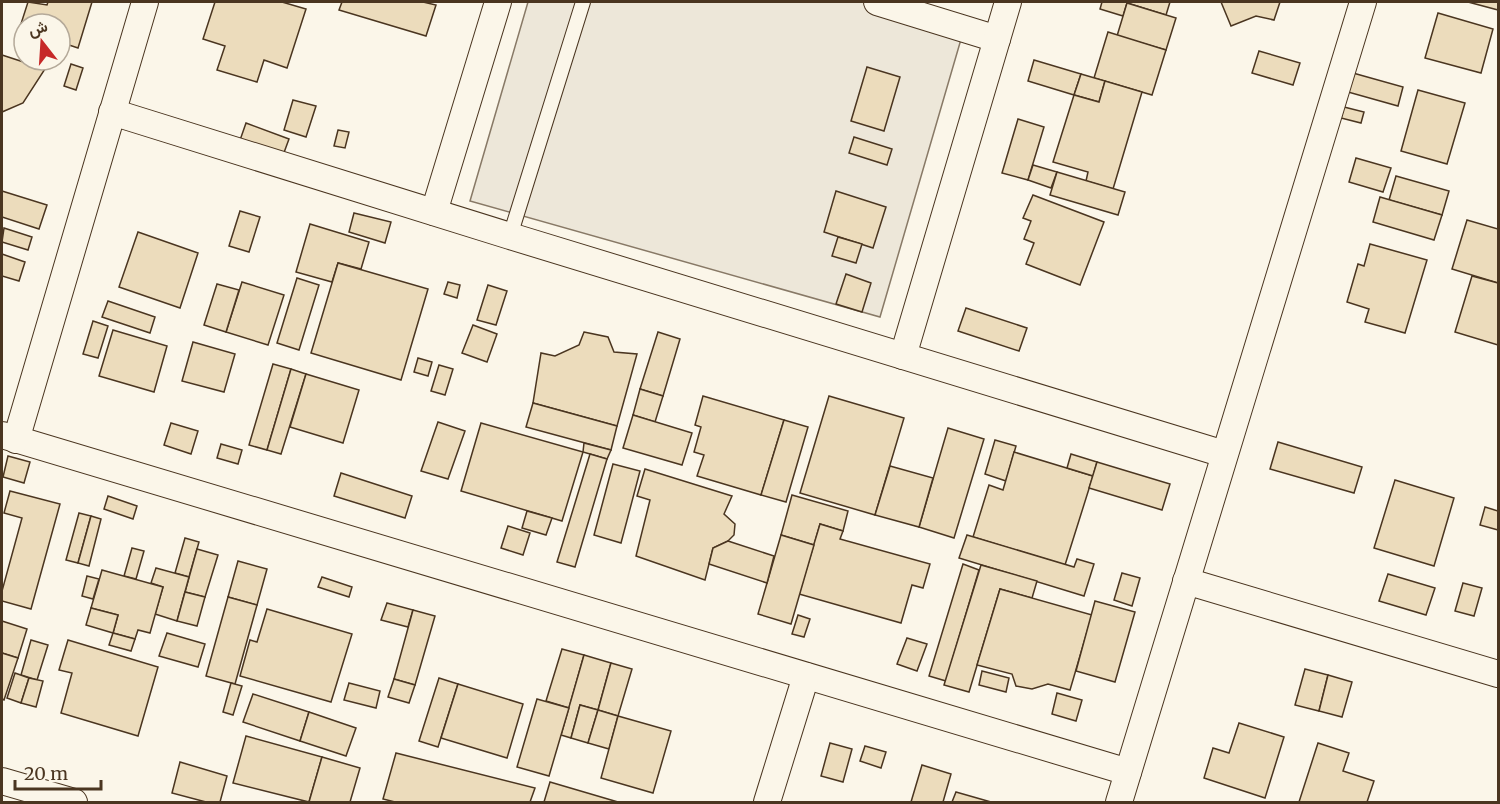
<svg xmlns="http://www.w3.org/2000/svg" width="1500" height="804" viewBox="0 0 1500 804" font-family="Merriweather,Vazirmatn,serif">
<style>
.parking{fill:#ede7d9;stroke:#887966;stroke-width:1.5}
.building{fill:#ecdcbc;stroke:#4a3520;stroke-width:1.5}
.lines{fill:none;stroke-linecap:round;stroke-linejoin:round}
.lane-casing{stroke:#4a3520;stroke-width:16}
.street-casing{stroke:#4a3520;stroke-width:28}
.lane{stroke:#fbf6e9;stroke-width:14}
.street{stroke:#fbf6e9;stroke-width:26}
</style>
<rect width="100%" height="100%" fill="#fbf6e9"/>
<polygon class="parking" points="528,2 866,2 964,29 880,317 470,201"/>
<g class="building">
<polygon points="28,2 47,5 48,2 92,2 78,48 60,42 60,24 24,24 24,32 19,30"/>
<polygon points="215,2 282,2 306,9 287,68 264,60 257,82 217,70 225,46 203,39"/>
<polygon points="342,2 423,2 436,5 426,36 339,10"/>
<polygon points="1102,2 1170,2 1166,15 1127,3 1123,16 1100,9"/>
<polygon points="1218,2 1280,2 1274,20 1256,16 1231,26 1221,2"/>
<polygon points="1468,2 1498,2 1498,10"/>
<polygon points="1127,3 1176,18 1166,50 1117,36"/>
<polygon points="1438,13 1493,29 1481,73 1425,58"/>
<polygon points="1108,32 1166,50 1152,95 1094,78"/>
<polygon points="1259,51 1300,63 1293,85 1252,73"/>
<polygon points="2,55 45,69 23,103 2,112"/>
<polygon points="1034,60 1081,74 1074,95 1028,81"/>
<polygon points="71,64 83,68 76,90 64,86"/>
<polygon points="867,67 900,77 884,131 851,121"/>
<polygon points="1353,73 1403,87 1398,106 1348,92"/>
<polygon points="1081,74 1105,81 1099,102 1074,95"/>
<polygon points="1105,81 1142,92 1113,189 1086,181 1088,172 1053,162 1074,95 1099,102"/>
<polygon points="1418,90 1465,103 1447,164 1401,151"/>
<polygon points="293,100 316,106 306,137 284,130"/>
<polygon points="1344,107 1364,112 1361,123 1341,118"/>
<polygon points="1018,119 1044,127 1028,180 1002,173"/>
<polygon points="246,123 289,139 282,158 239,143"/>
<polygon points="338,130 349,132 345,148 334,146"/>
<polygon points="854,137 892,149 887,165 849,153"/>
<polygon points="1356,158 1391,168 1383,192 1349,182"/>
<polygon points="1033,165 1057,172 1051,188 1028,180"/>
<polygon points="1057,172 1125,192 1118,215 1050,195"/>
<polygon points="1396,176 1449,191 1442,215 1389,200"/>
<polygon points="2,191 47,205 39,229 2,217"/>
<polygon points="836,191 886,207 873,248 824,232"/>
<polygon points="1033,195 1104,222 1080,285 1026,264 1034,243 1024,239 1031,221 1023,218"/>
<polygon points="1380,197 1442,215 1434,240 1373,222"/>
<polygon points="240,211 260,217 249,252 229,246"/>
<polygon points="354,213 391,222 385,243 349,232"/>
<polygon points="1467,220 1498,229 1498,283 1452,269"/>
<polygon points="310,224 369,242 361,269 338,263 332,282 296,272"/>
<polygon points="4,228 32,237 28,250 2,242"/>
<polygon points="138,232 198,253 180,308 119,287"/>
<polygon points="838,237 862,244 856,263 832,256"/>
<polygon points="1370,244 1427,260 1405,333 1365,322 1369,309 1347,302 1358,264 1364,266"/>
<polygon points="2,254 25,262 19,281 2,276"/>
<polygon points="338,263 428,289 401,380 311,353"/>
<polygon points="846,274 871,283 862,312 836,304"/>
<polygon points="1472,276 1498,283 1498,345 1455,332"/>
<polygon points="297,278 319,285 299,350 277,343"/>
<polygon points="242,282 284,295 268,345 226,332"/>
<polygon points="448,282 460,285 457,298 444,294"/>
<polygon points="217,284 239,290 226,332 204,325"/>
<polygon points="488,285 507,291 496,325 477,320"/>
<polygon points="108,301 155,317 150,333 102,317"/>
<polygon points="966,308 1027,328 1019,351 958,331"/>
<polygon points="93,321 108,326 98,358 83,354"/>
<polygon points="473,325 497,334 487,362 462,353"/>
<polygon points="113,330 167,346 154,392 99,376"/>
<polygon points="584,332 608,337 614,352 637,354 617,426 533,403 541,353 555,356 579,345"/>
<polygon points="658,332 680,339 663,396 640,389"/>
<polygon points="193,342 235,354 224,392 182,381"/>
<polygon points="418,358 432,362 428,376 414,372"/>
<polygon points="273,364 291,369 267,450 249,445"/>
<polygon points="439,365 453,369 445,395 431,391"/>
<polygon points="291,369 306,374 281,454 267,450"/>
<polygon points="306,374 359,390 343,443 290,427"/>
<polygon points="640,389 663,396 655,422 633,415"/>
<polygon points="703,396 784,420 761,495 697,476 704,455 694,452 701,427 695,425"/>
<polygon points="829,396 904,418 875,515 800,493"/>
<polygon points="533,403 617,426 611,450 526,427"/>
<polygon points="633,415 692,433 682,465 623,448"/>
<polygon points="784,420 808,427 786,502 761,495"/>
<polygon points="438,422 465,431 448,479 421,471"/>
<polygon points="171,423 198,431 191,454 164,445"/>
<polygon points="481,423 583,452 562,521 461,491"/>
<polygon points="948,428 984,439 954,538 919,527"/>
<polygon points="995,440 1016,446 1006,481 985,474"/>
<polygon points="1278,442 1362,467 1354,493 1270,469"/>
<polygon points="584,443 611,450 607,459 583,452"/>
<polygon points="221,444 242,450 238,464 217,458"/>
<polygon points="1014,452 1093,476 1065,565 973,537 989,485 1003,490"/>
<polygon points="590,454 607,459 575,567 557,562"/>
<polygon points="1071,454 1097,462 1093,476 1067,468"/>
<polygon points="8,456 30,462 24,483 3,477"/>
<polygon points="1097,462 1170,484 1162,510 1089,488"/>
<polygon points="613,464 640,471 621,543 594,535"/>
<polygon points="890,466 933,478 919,527 875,515"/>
<polygon points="645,469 732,496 724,514 735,524 734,535 728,541 713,548 705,580 636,556 650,500 637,496"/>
<polygon points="341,473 412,496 405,518 334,496"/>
<polygon points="1395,480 1454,498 1434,566 1374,548"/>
<polygon points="10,491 60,504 31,609 2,601 2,591 22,518 4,513"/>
<polygon points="792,495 848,511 843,531 820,524 814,545 781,535"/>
<polygon points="108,496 137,506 133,519 104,509"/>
<polygon points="1485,507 1498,511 1498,530 1480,525"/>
<polygon points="527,511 552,518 546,535 522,528"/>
<polygon points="79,513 91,516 78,563 66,560"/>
<polygon points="91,516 101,519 89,566 78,563"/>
<polygon points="820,524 843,531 840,539 930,564 923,588 912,585 901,623 799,594"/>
<polygon points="508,526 530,533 523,555 501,548"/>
<polygon points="781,535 814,545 791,624 758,614"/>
<polygon points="967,535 1074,567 1077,559 1094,564 1084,596 959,558"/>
<polygon points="185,538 199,542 189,577 175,573"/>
<polygon points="728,541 774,556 767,583 709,564 713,548"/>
<polygon points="132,548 144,551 136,579 124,576"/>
<polygon points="197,549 218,555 205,597 185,592"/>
<polygon points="238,561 267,569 257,605 228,597"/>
<polygon points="963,564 979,570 946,681 929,676"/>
<polygon points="981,565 1037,581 1032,598 1000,589 969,692 944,685"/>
<polygon points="156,568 189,577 177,621 155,614 163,587 151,583"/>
<polygon points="102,570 163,587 150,633 138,630 135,639 113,633 118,615 91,608"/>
<polygon points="1122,573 1140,578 1132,606 1114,600"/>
<polygon points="1388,574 1435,588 1426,615 1379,601"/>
<polygon points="87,576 99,579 93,599 82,596"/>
<polygon points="322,577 352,587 349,597 318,587"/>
<polygon points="1463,583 1482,588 1474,616 1455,611"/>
<polygon points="1000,589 1092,615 1070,690 1048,684 1032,689 1016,686 1012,674 977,665"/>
<polygon points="185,592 205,597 197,626 177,621"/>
<polygon points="228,597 257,605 235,684 206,676"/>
<polygon points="1095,601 1135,612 1115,682 1076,671"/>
<polygon points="387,603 413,610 408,627 381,620"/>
<polygon points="91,608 118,615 113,633 86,625"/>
<polygon points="267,609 352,634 331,702 240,676 250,640 257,642"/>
<polygon points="413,610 435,616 415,685 394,679"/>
<polygon points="798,615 810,619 804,637 792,634"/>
<polygon points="2,621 27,629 18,658 2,653"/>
<polygon points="113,633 135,639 131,651 109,645"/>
<polygon points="167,633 205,644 198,667 159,656"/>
<polygon points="907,638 927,644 917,671 897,664"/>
<polygon points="31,640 48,645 37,680 21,675"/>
<polygon points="68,640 158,667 138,736 61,713 72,673 59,670"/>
<polygon points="562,649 584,655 569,708 546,701"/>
<polygon points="2,653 18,658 4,700 2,699"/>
<polygon points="584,655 611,663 598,710 580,705 571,738 561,735"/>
<polygon points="611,663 632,669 618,716 598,710"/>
<polygon points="1305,669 1328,675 1319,711 1295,705"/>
<polygon points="982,671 1009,678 1006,692 979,685"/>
<polygon points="15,673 29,678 21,703 7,698"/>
<polygon points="1328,675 1352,682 1342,717 1319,711"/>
<polygon points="29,678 43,681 36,707 21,703"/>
<polygon points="439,678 458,684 438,747 419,741"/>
<polygon points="394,679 415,685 409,703 388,697"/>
<polygon points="231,683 242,686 233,715 223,712"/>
<polygon points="349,683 380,691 376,708 344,700"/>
<polygon points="458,684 523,704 507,758 441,738"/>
<polygon points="1057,693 1082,700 1076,721 1052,714"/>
<polygon points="253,694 309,712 300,741 243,722"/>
<polygon points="537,699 569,708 549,776 517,767"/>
<polygon points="580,705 598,710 588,743 571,738"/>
<polygon points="598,710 618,716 609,749 588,743"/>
<polygon points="309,712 356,728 346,756 300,741"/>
<polygon points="618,716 671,731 653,793 601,778"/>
<polygon points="1239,723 1284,737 1265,798 1204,778 1213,748 1229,753"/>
<polygon points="246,736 322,757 309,802 233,783"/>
<polygon points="830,743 852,749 843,782 821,776"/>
<polygon points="1318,743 1349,753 1343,771 1374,781 1367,802 1299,802"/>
<polygon points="865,746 886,752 881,768 860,761"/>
<polygon points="396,753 535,788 530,802 395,802 383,799"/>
<polygon points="322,757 360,768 350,802 309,802"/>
<polygon points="180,762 227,776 220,802 206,802 172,793"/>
<polygon points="922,765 951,774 943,802 911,802"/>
<polygon points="550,782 618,802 544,802"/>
<polygon points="956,792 991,802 952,802"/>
</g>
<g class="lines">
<g class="lane-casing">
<polyline id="lane" points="510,236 583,2"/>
</g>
<g class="street-casing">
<g id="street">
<polyline points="877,2 997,39"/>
<polyline points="112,112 510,236 1224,454"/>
<polyline points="434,212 498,2"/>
<polyline points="903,356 1008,2"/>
<polyline points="2,435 1128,772"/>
<polyline points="16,440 145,2"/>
<polyline points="1186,581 1498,674"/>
<polyline points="2,781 74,802"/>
<polyline points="767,802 806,676"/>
<polyline points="1119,802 1363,2"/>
</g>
</g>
<use href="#lane" class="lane"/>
<use href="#street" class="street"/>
</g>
<rect width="1500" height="804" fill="none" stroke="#4a3520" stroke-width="6"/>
<g transform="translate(42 42) rotate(343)"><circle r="28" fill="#fbf6e9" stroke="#b4a999" stroke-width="1.5"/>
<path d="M0-4.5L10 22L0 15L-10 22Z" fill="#c62828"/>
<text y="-9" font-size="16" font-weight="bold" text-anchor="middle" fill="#4a3520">ش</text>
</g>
<path d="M15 780v9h86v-9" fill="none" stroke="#4a3520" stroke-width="3"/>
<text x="24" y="780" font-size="18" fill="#4a3520" stroke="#fbf6e9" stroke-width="4.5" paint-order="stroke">20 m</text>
</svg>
